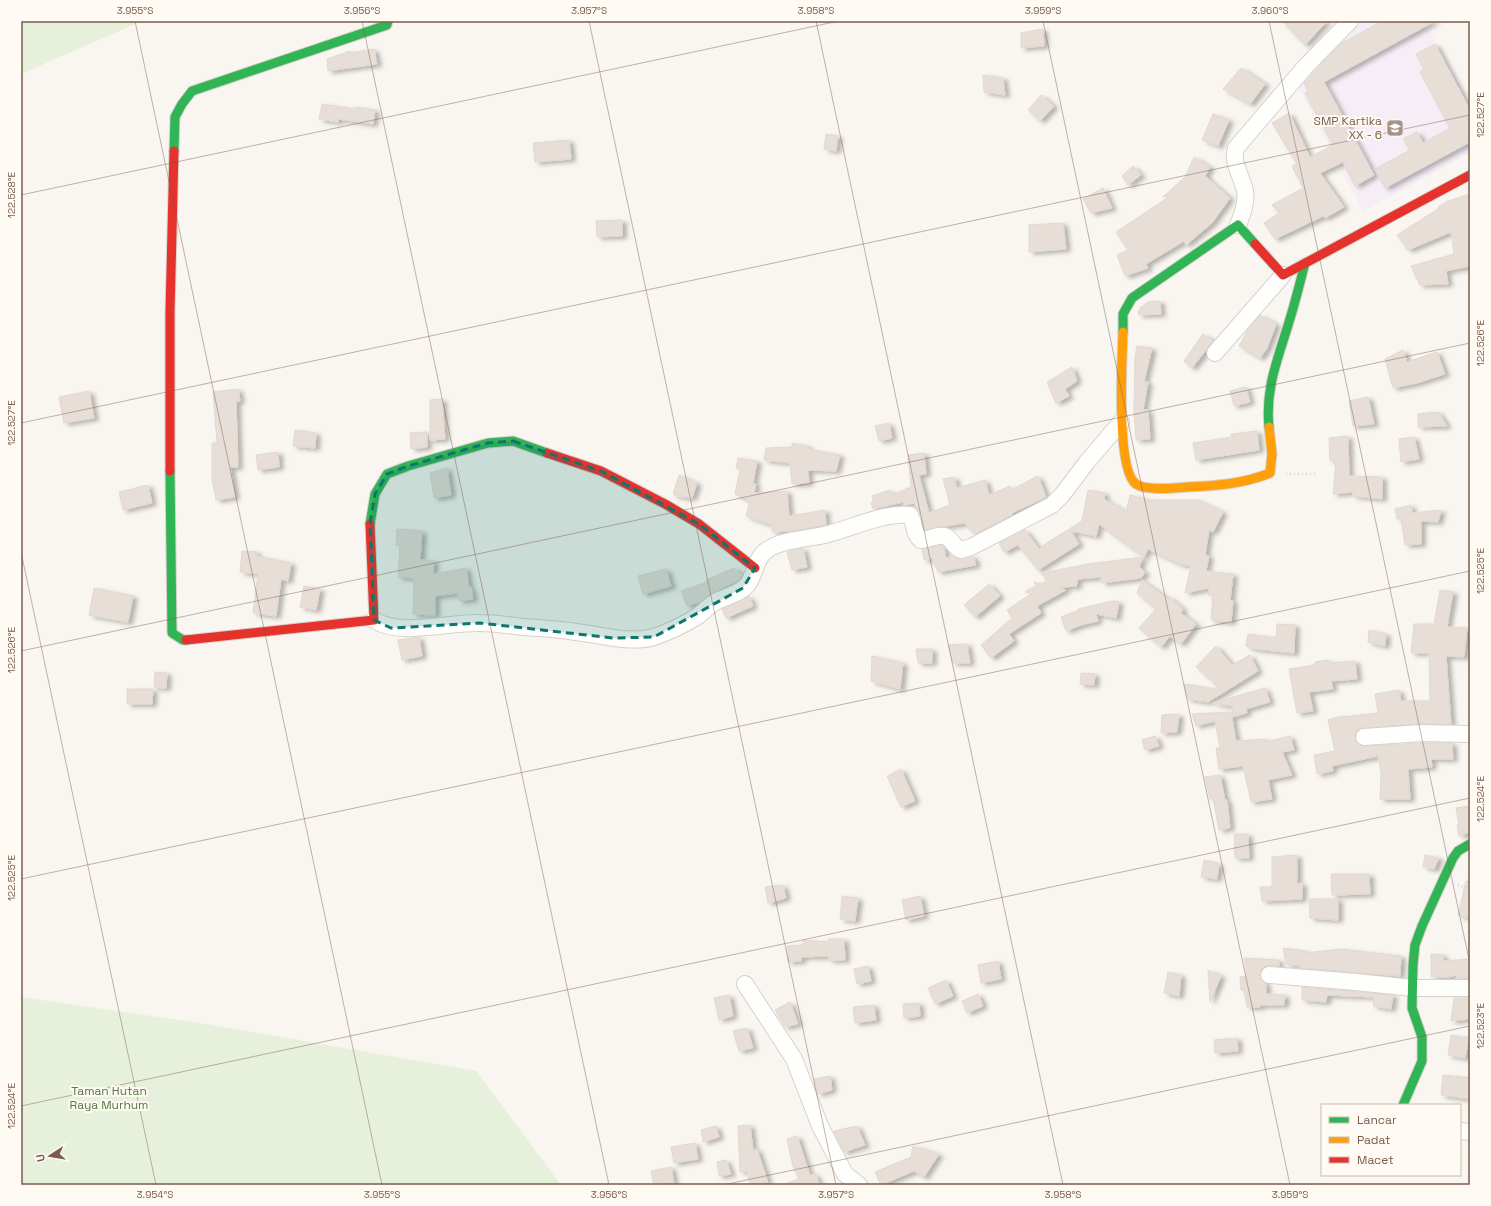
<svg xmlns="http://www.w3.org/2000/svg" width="1491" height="1206" viewBox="0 0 1491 1206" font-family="'Space Grotesk',sans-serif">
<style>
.education{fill:#f6eef6}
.green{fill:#e7f0db}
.building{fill:#e6ded7;stroke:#e2d8d2;filter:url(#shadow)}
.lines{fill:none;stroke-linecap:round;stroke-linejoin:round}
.street-casing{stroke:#d7d1cb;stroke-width:18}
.fast-casing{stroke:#d9d2cb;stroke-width:11}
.slow-casing{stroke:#d9d2cb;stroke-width:11}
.jam-casing{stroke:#d9d2cb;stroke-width:11}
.path{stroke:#dcd5d0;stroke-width:2.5;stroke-dasharray:1 3;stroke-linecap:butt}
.street{stroke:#fefefd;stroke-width:16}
.fast{stroke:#30b455;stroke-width:9}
.slow{stroke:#ff9f0a;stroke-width:9}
.jam{stroke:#e5322d;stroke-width:9}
.marked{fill:#0f766e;fill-opacity:0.2;stroke:#0f766e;stroke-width:3;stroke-dasharray:8 5;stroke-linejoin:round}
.ticks{fill:none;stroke:#7a5c4d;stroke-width:1;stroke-opacity:0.45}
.labels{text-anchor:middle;stroke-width:4;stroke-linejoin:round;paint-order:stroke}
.poi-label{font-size:12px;fill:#7a5c4d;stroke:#fffaf3;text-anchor:end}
.park-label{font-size:12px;fill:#537a41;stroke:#fffaf3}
.neatline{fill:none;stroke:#7a5c4d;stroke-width:1.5}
.ticks-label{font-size:10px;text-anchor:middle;fill:#7a5c4d}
</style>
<defs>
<filter id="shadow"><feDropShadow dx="4.5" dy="2.5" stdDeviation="2" flood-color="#0004"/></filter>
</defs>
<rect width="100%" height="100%" fill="#f9f5f0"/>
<polygon class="education" points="1356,21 1424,21 1470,103 1470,153 1363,211 1296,82"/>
<g class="green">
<polygon points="21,21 142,21 21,74"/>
<polygon points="21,997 206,1024 476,1071 561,1185 21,1185"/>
</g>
<g class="building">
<polygon points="1282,21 1327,21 1305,45"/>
<polygon points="1382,21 1435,21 1324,82 1374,175 1355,186 1343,162 1320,173 1344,207 1325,218 1323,216 1275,239 1264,223 1279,213 1272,205 1303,188 1292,166 1297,164 1272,123 1289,113 1310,157 1333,145 1305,93 1308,91 1304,83 1326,59 1331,56 1330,55 1342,43"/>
<polygon points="1043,29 1044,46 1021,48 1021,33"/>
<polygon points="1435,44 1470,110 1470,142 1385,188 1375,169 1410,150 1403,139 1417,132 1423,143 1450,128 1420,72 1424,69 1416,54"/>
<polygon points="374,49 377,64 328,71 327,59 350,51 350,53"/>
<polygon points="1241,68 1265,84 1250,104 1223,89"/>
<polygon points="983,75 1003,78 1005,95 984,92"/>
<polygon points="1041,95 1054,106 1040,121 1028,110"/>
<polygon points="322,104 355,109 355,107 375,110 373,124 338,119 338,122 319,119"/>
<polygon points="1213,114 1229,120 1218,146 1202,140"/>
<polygon points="826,134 838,136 836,151 824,149"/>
<polygon points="569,140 571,159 535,162 533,143"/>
<polygon points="1194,157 1210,167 1205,176 1230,198 1212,223 1186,245 1184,241 1146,264 1148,268 1125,276 1117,255 1128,250 1116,232 1170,196 1163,197 1185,177"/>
<polygon points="1133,166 1141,175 1128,185 1122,176"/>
<polygon points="1103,188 1112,208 1091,213 1083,199"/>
<polygon points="1470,194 1470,266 1446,271 1448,284 1420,285 1411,266 1454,254 1451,232 1408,250 1397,235 1438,209 1438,207 1448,201"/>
<polygon points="622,220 622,236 597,237 596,221"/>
<polygon points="1063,223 1066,249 1029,252 1029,225"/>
<polygon points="1160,301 1161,314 1139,315 1138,312 1141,307 1148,302"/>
<polygon points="1260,315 1276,324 1267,348 1260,358 1239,346 1248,330"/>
<polygon points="1203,334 1213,341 1192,368 1184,361"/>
<polygon points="1137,346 1152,348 1144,382 1148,382 1143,410 1148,410 1150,439 1136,440 1134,411 1135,357"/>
<polygon points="1403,350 1407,362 1437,352 1445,374 1417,383 1393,388 1385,359"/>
<polygon points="1072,367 1077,381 1065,389 1069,396 1056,403 1047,382"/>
<polygon points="1246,387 1250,402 1234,406 1230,391"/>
<polygon points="238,389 240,401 236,401 238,467 230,467 235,497 216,500 212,479 212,443 217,443 213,392"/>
<polygon points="89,391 94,418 64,423 59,397"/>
<polygon points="1368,397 1374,424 1353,426 1349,401"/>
<polygon points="442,399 445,439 430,440 430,400"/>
<polygon points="1438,412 1447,426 1418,427 1418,414"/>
<polygon points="889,423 892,438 879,441 875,426"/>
<polygon points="295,430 316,433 315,448 293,446"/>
<polygon points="1257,431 1259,450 1196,460 1193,443 1232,437 1231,434"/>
<polygon points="427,432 427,447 411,449 410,433"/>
<polygon points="1348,436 1349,476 1382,477 1382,499 1353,496 1353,492 1333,494 1336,460 1330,461 1329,438"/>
<polygon points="1414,437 1419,459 1401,462 1399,439"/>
<polygon points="792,443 808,446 807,449 840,455 836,471 808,470 809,483 792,484 790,463 764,460 766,448 792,447"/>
<polygon points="278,452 279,467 258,470 256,455"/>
<polygon points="924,453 926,474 919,475 929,513 950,505 943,479 954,477 957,488 985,480 989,495 1010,486 1011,490 1038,476 1046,497 1012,513 1013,514 975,534 964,523 925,530 921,515 914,503 904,505 903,502 873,509 871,503 873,502 872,496 890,490 891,495 911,487 908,455"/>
<polygon points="738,458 757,461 753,484 756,484 754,493 787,491 789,516 825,510 826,525 791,531 772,532 772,525 746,516 750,501 735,494 740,469 736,468"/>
<polygon points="447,468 451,495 434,498 430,473"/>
<polygon points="679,475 697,483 692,498 676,496 673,494"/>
<polygon points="148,485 152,503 123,510 119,492"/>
<polygon points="1088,490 1105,493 1104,499 1126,512 1130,495 1149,500 1197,500 1223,512 1213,532 1209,530 1205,555 1209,556 1206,571 1233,574 1230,601 1233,601 1231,622 1211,620 1213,595 1208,595 1209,588 1185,593 1191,566 1180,564 1148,549 1144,557 1099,524 1096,536 1071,531 1079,544 1038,570 1018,545 1004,552 999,543 1025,530 1039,549 1045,544 1082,521"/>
<polygon points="1411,505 1412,513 1441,510 1438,522 1421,521 1421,544 1405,545 1401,518 1397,519 1395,509"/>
<polygon points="397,529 422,531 420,560 434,561 433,574 466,568 469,588 471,587 473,599 459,601 458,593 435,596 435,615 413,614 414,578 398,577 400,545 396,545"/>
<polygon points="942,545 944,548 946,558 953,556 960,559 973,556 976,565 938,572 932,558 924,560 922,549"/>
<polygon points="803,548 807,567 792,570 787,552"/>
<polygon points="242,551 257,552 256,556 291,563 288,581 281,579 276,616 253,613 258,574 240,572"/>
<polygon points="1143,557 1139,567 1145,572 1141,578 1102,583 1101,577 1078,579 1076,587 1073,586 1060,588 1066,590 1037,606 1041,613 1009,634 1014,641 991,658 981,645 1012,618 1007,610 1035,591 1026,593 1026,591 1036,586 1034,582 1041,584 1047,581 1041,573 1089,564"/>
<polygon points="734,568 742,575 739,580 712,593 700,602 687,606 681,591 707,582 706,580"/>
<polygon points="666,569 671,586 643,594 638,576"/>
<polygon points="1142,580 1168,599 1169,597 1183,609 1181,613 1196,624 1181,644 1170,636 1161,647 1139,628 1156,609 1137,593"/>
<polygon points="989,584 1000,596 975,617 964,605"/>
<polygon points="304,586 320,589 316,610 300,607"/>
<polygon points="94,588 133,596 128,622 89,615"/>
<polygon points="1440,590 1453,592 1447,627 1467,628 1464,657 1446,656 1451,724 1421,724 1363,728 1359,729 1356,732 1355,738 1356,742 1360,745 1365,746 1422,743 1452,743 1453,759 1431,759 1432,767 1408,769 1410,799 1380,799 1381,773 1378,756 1332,766 1333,771 1317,774 1314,755 1335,751 1328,720 1342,716 1342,717 1378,713 1375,694 1399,690 1401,701 1430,701 1429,653 1411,653 1414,624 1434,624"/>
<polygon points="749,596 753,606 726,618 722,609"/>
<polygon points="1112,601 1119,602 1116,618 1096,614 1098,621 1081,625 1066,631 1061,617 1079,610 1078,609"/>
<polygon points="1277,624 1295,625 1294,653 1255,649 1246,646 1248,634 1276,638"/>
<polygon points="1369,630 1386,634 1385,646 1368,642"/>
<polygon points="419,637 422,656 402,660 398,640"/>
<polygon points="967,644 970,663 953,663 948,645"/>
<polygon points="1216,646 1232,665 1250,655 1258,671 1208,702 1188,699 1184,684 1222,690 1196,667"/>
<polygon points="916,649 932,649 932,663 918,663"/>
<polygon points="872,656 903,663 900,689 871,681"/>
<polygon points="1328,660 1329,663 1355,661 1357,679 1331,681 1333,689 1309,692 1313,711 1297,713 1289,669 1315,665 1315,662"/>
<polygon points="155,672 167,673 166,688 154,687"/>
<polygon points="1081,673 1095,674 1094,685 1080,684"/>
<polygon points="1265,688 1270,702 1246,709 1247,713 1232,717 1233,706 1212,703"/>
<polygon points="127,689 153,689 152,704 127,704"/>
<polygon points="1231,712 1236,741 1265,739 1265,742 1290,736 1294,750 1282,752 1292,775 1268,780 1272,799 1251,802 1243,766 1219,769 1216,748 1220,748 1215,721 1196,726 1192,714"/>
<polygon points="1179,714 1177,732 1161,733 1162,715"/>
<polygon points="1155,736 1159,746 1145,750 1142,740"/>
<polygon points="901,769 915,801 901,807 887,776"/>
<polygon points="1220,775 1225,800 1227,800 1230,828 1219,830 1213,798 1210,799 1205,777"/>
<polygon points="1470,806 1470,832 1459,836 1457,825 1459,825 1456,808"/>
<polygon points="1234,834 1248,834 1249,858 1235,858"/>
<polygon points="1297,855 1297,884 1302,883 1302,899 1262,901 1260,887 1272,887 1272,857"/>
<polygon points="1425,855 1439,858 1434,869 1423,867"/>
<polygon points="1204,860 1219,864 1217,879 1201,877"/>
<polygon points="1331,874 1369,874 1370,894 1332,895"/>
<polygon points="1466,881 1470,882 1470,918 1458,915"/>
<polygon points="783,885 786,898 768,903 765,887"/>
<polygon points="842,896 858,898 855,921 840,919"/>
<polygon points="920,896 924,916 906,920 902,900"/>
<polygon points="1309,899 1338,899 1338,920 1310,918"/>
<polygon points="828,939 844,939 845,960 829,960 829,956 801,957 801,961 788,962 787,946 803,945 803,940 828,942"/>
<polygon points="1283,948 1306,951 1306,953 1341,949 1401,956 1400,976 1301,968 1301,966 1286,964"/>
<polygon points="1431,954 1443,955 1443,961 1470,959 1470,978 1456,978 1457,975 1448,977 1431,977"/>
<polygon points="1244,958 1279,960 1279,966 1265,966 1261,969 1260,975 1261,979 1266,984 1266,994 1285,995 1284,1005 1260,1005 1260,1007 1247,1007 1244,990 1241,990 1240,977 1247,976"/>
<polygon points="998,961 1001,979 981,983 978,965"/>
<polygon points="868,966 871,981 857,984 854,969"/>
<polygon points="1208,970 1221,976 1210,1002"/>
<polygon points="1168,972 1181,975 1179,996 1164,993"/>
<polygon points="946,980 953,996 935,1004 928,988"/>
<polygon points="1302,987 1393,995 1391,1009 1373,1006 1374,997 1327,995 1326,1002 1302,1000"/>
<polygon points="978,994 983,1006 967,1013 962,1001"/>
<polygon points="729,995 733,1016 719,1020 714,998"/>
<polygon points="1454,998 1470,998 1470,1019 1451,1021"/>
<polygon points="790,1002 798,1024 785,1027 775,1010"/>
<polygon points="919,1003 920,1016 904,1018 903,1004"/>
<polygon points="874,1005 876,1020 855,1023 853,1007"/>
<polygon points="747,1028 753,1048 739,1051 733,1031"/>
<polygon points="1451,1035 1469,1038 1465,1058 1448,1055"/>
<polygon points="1237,1038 1238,1051 1215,1053 1214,1040"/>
<polygon points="1443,1075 1470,1078 1470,1099 1441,1095"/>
<polygon points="830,1076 832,1090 818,1094 814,1079"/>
<polygon points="750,1125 753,1150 757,1149 768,1182 753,1185 750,1185 747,1171 740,1172 738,1126"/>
<polygon points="716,1126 719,1137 703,1142 701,1130"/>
<polygon points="857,1126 865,1145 844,1152 834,1131"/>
<polygon points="797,1136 810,1175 815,1174 820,1185 787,1185 787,1183 799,1179 793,1166 787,1139"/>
<polygon points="695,1143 698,1159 674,1163 671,1147"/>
<polygon points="913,1146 939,1154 924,1177 914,1171 881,1185 875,1172 911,1157"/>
<polygon points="726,1160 731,1174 719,1176 717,1162"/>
<polygon points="671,1167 674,1183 654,1185 651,1171"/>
</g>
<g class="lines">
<g class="street-casing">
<g id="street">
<path d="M1238,225C1242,215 1247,203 1245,191C1242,177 1231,161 1236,148L1305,67L1350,21"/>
<polyline points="1215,353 1283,275"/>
<path d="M374,620C400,637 449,622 480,623C494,623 508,625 522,627C540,628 558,629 576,632C601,635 630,644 654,637C669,632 685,624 698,616C704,611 710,605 717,601C727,596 742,593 748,584C756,573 755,558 767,550C783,539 810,539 828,534C852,528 885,512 910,515C915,523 913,534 921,540C928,540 940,533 947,537C952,540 954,547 961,550L971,547L1052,505L1062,495L1087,462L1121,422"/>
<polyline points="1364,737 1422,733 1470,734"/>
<polyline points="1269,975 1356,982 1413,988 1470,988"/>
<polyline points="745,984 794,1059 820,1126 845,1174 859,1185"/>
<polyline points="1460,1131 1470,1132"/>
</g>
</g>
<g class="fast-casing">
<g id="fast">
<polyline points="174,151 175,117 182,104 192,91 387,25 388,21"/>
<polyline points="1123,332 1123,314 1132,298 1238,225 1255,244"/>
<path d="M1269,427C1265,388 1278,359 1289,322C1295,303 1300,283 1305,263"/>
<polyline points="170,471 172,633 183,640 186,640"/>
<polyline points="370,524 375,494 387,474 408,466 488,443 513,441 547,453"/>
<polyline points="1403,1105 1422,1061 1422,1037 1412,1008 1413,965 1415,945 1422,926 1453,858 1458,851 1470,844"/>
</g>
</g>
<g class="slow-casing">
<path id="slow" d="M1123,332C1122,358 1116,470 1136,484C1145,491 1175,488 1187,487C1215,486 1243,484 1270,473L1272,454L1269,427"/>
</g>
<g class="jam-casing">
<g id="jam">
<polyline points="1255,244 1283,275 1470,175"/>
<polyline points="547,453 601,471 665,504 699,524 755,568"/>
<polyline points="170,471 170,312 174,151"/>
<polyline points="186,640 374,620 370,524"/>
</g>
</g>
<g class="path">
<polyline points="1286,474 1317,474"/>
<polyline points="1458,885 1470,888"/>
</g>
<use href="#street" class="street"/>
<use href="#fast" class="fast"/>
<use href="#slow" class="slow"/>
<use href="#jam" class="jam"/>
</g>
<path class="marked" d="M513,441L601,471L699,524L755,568L743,588L654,637L613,638L480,623L391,628L374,620L370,524L375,494L387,474L408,466L488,443Z"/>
<path class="ticks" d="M135,21L382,1185M362,21L609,1185M589,21L836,1185M816,21L1063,1185M1043,21L1290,1185M1269,21L1470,964M21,195L839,21M21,423L1470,115M21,552L156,1185M21,651L1470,343M21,879L1470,571M21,1106L1470,798M723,1185L1470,1026"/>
<defs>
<g id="school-square" transform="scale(0.9)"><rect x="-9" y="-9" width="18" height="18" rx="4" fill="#a69286" stroke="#fffaf3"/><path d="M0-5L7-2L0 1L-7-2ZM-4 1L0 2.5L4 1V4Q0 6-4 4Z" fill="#fff"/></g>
</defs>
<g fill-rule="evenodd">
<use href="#school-square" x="1395" y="128"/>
</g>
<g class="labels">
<g class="poi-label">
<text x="1382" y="125">SMP Kartika<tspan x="1382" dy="14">XX - 6</tspan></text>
</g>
<g class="park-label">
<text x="109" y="1095">Taman Hutan<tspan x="109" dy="14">Raya Murhum</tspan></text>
</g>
</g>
<rect width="1491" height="1206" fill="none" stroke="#fffaf3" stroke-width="44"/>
<rect x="1321" y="1104" width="140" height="72" fill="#fffaf3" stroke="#cabbb1"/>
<rect x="1329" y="1117" width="20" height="6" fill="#30b455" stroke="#cabbb1"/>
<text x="1357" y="1124" font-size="12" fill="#7a5c4d">Lancar</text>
<rect x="1329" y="1137" width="20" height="6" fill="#ff9f0a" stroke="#cabbb1"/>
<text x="1357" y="1144" font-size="12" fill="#7a5c4d">Padat</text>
<rect x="1329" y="1157" width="20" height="6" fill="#e5322d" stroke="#cabbb1"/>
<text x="1357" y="1164" font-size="12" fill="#7a5c4d">Macet</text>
<g transform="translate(50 1156) rotate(258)" stroke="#fffaf3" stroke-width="3" paint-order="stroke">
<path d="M0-3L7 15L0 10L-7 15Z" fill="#7a5c4d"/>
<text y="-6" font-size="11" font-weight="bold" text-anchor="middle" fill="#7a5c4d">U</text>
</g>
<rect x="22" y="22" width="1447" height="1162" class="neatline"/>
<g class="ticks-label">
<text x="135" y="14">3.955°S</text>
<text x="362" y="14">3.956°S</text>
<text x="589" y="14">3.957°S</text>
<text x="816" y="14">3.958°S</text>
<text x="1043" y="14">3.959°S</text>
<text x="1270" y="14">3.960°S</text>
<text transform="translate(1480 115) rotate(-90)" y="4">122.527°E</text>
<text transform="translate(11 195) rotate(-90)" y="4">122.528°E</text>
<text transform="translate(1480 343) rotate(-90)" y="4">122.526°E</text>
<text transform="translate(11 423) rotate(-90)" y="4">122.527°E</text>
<text transform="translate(1480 571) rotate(-90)" y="4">122.525°E</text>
<text transform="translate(11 650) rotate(-90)" y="4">122.526°E</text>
<text transform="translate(1480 799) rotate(-90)" y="4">122.524°E</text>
<text transform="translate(11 878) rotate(-90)" y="4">122.525°E</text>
<text transform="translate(1480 1026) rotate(-90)" y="4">122.523°E</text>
<text transform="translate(11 1106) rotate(-90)" y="4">122.524°E</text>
<text x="155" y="1198">3.954°S</text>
<text x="382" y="1198">3.955°S</text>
<text x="609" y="1198">3.956°S</text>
<text x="836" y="1198">3.957°S</text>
<text x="1063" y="1198">3.958°S</text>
<text x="1290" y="1198">3.959°S</text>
</g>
</svg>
